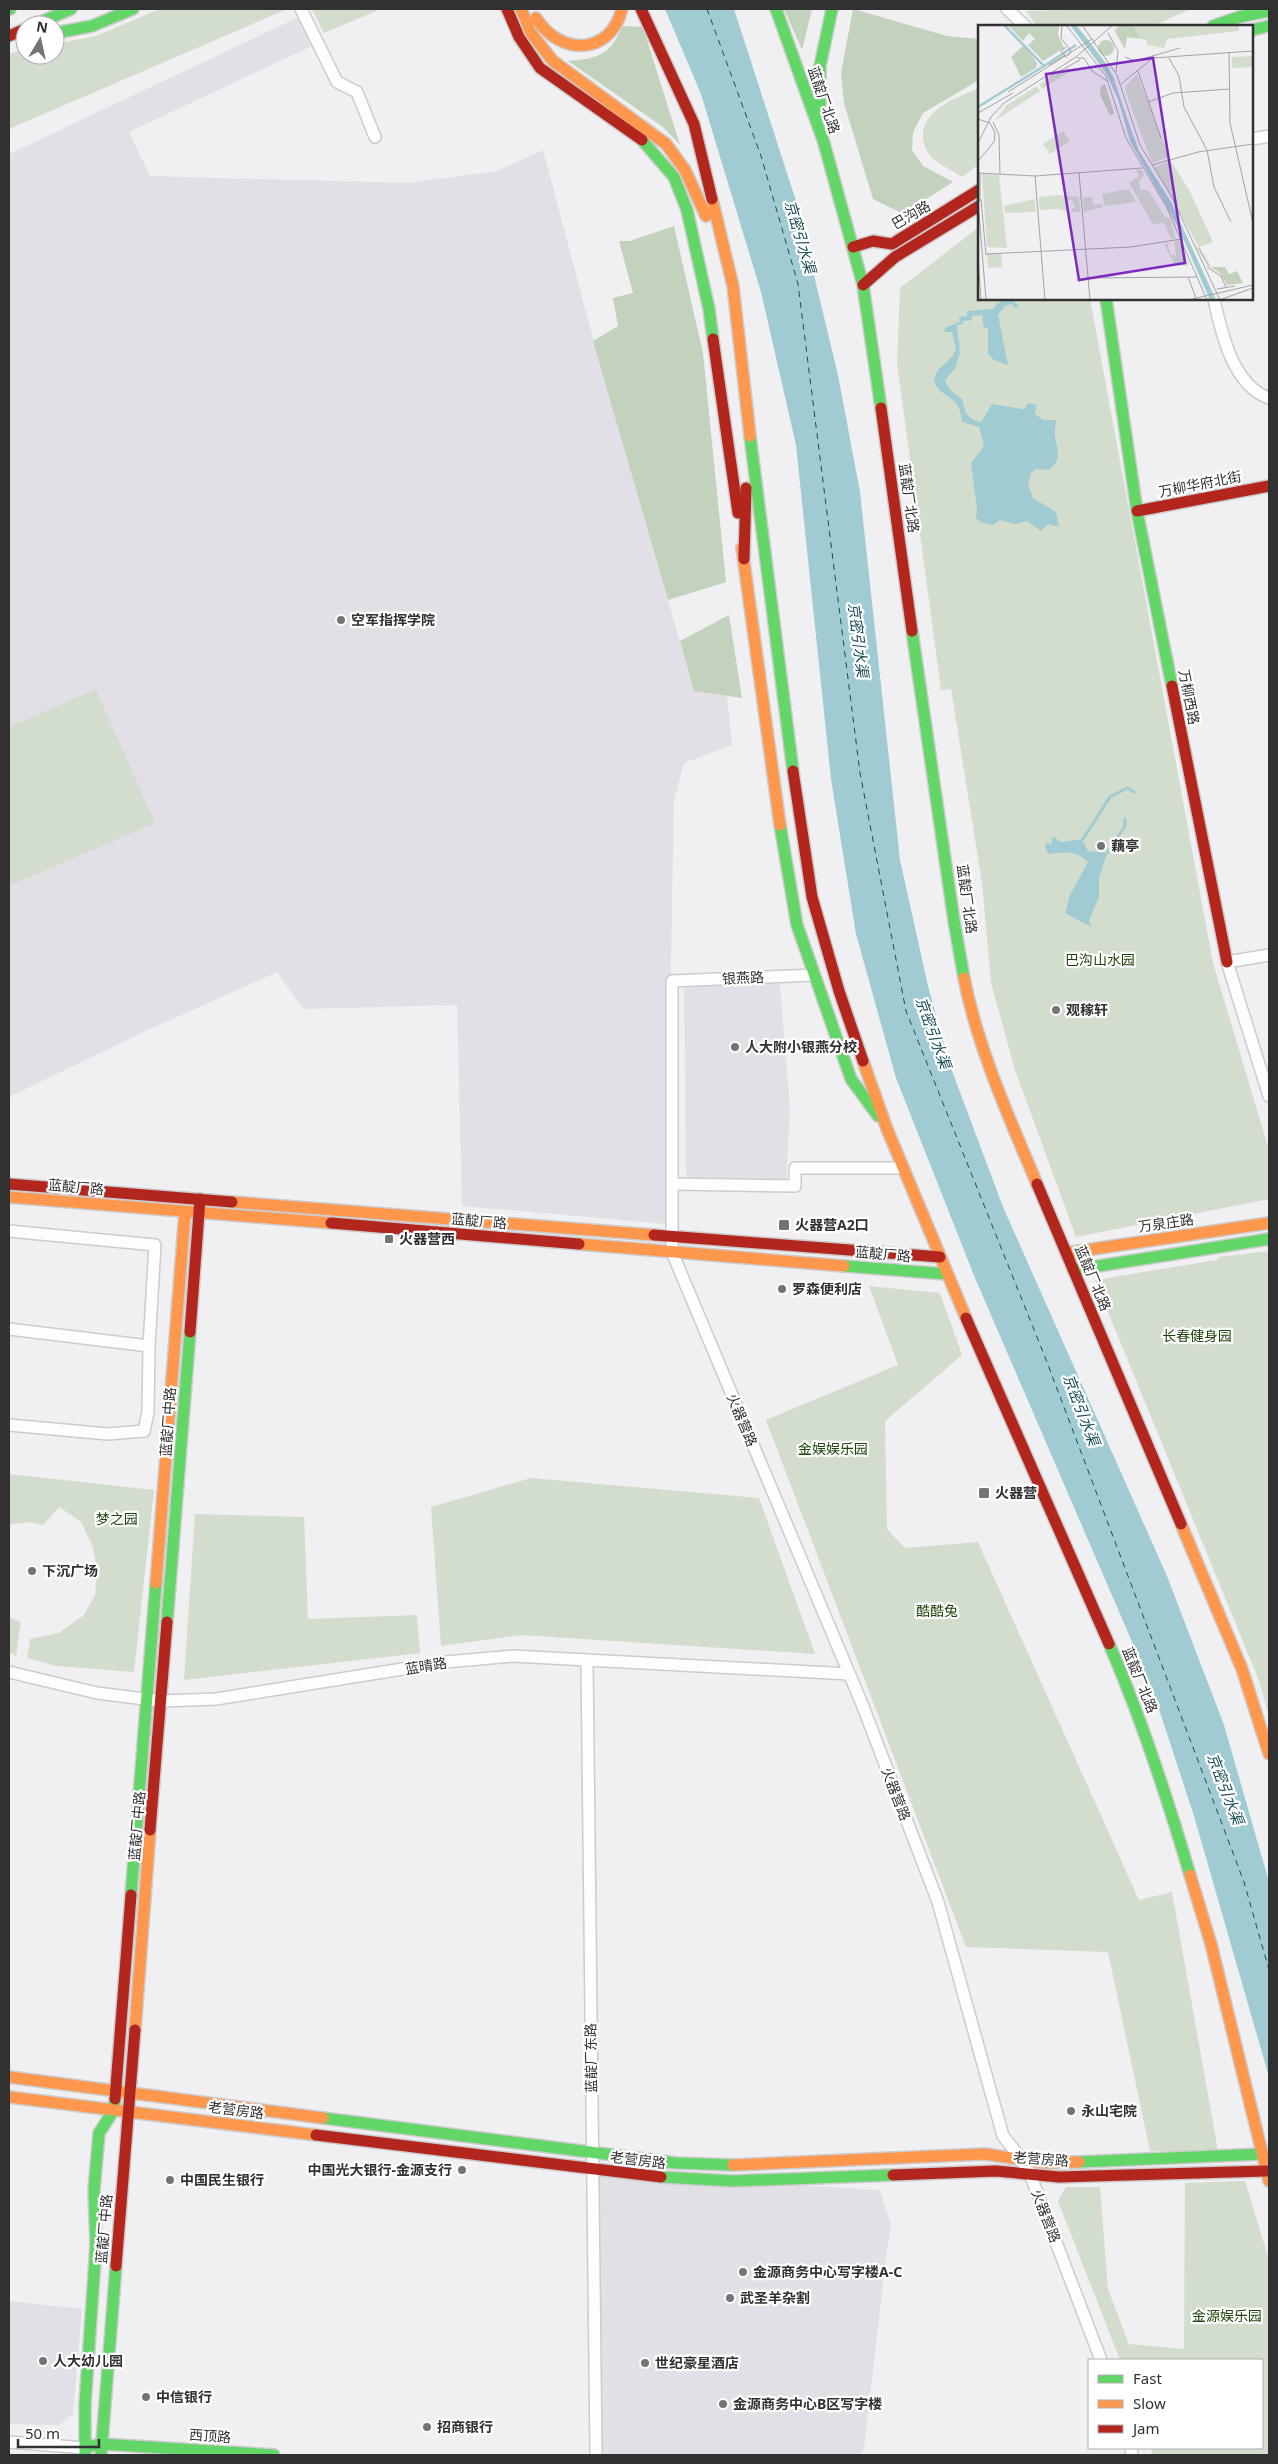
<svg xmlns="http://www.w3.org/2000/svg" width="1278" height="2464" viewBox="0 0 1278 2464" font-family="'Noto Sans','Noto Sans SC',sans-serif">
<style>
.built{fill:#e2e0e6}
.green{fill:#d2ddce}
.forest{fill:#c3d2bd}
.water{fill:#a1cbd2}
.lines{fill:none;stroke-linecap:round;stroke-linejoin:round}
.stream{stroke:#a1cbd2;stroke-width:3}
.ferry{stroke:#174d54;stroke-width:1;stroke-dasharray:6 5;stroke-linecap:butt}
.street-casing{stroke:#cccbcd;stroke-width:14}
.fast-casing{stroke:#cccbcd;stroke-width:14}
.slow-casing{stroke:#cccbcd;stroke-width:14}
.jam-casing{stroke:#cccbcd;stroke-width:14}
.street{stroke:#fdfdfd;stroke-width:11}
.fast{stroke:#63d668;stroke-width:11}
.slow{stroke:#ff974d;stroke-width:11}
.jam{stroke:#b3261e;stroke-width:11}
.poi-dot{fill:#747475;stroke:#fff;stroke-width:2}
.labels{text-anchor:middle;stroke-width:4.5;stroke-linejoin:round;paint-order:stroke}
.street-label{font-size:14px;fill:#313132;stroke:#fff}
.poi-label{font-size:14px;font-weight:bold;fill:#313132;stroke:#fff;text-anchor:start}
.park-label{font-size:14px;fill:#20450c;stroke:#fff}
.water-label{font-size:15px;font-style:italic;fill:#174d54;stroke:#fff}
.inset-river{fill:none;stroke:#a1cbd2;stroke-width:2.5}
.inset-road{fill:none;stroke:#a4a3a5;stroke-width:1}
.view{fill:#7b2cbf;fill-opacity:0.15;stroke:#7b2cbf;stroke-width:2.5}
.inset-edge{fill:none;stroke:#313132;stroke-width:2.5}
</style>
<rect width="100%" height="100%" fill="#f0eff1"/>
<g class="built">
<polygon points="299,17 312,46 129,132 150,176 408,183 497,171 543,150 595,346 694,691 727,696 732,745 684,763 674,801 666,1224 462,1206 457,1005 303,1009 277,972 135,1036 9,1097 9,154"/>
<polygon points="684,984 780,984 790,1110 786,1179 686,1177"/>
<polygon points="592,2169 733,2181 880,2190 891,2225 886,2257 864,2449 859,2455 596,2455"/>
<polygon points="9,2301 82,2309 73,2414 59,2425 9,2424"/>
</g>
<g class="green">
<polygon points="160,9 287,9 9,129 9,54 25,49 25,55 55,55 55,44 96,36"/>
<polygon points="312,9 381,9 324,33"/>
<polygon points="1091,9 1190,9 1153,26 1037,26 1026,11"/>
<path d="M979,88V164L962,177C955,172 946,168 939,163C930,158 924,148 923,138C921,109 958,98 979,88Z"/>
<polygon points="979,227 979,299 1090,299 1213,963 1269,1150 1269,1199 1076,1237 1015,1070 991,983 982,883 951,689 941,690 897,363 900,288"/>
<polygon points="96,689 155,823 9,886 9,727"/>
<polygon points="1269,1251 1269,1715 1258,1678 1095,1280 1217,1260 1219,1257"/>
<polygon points="869,1286 940,1293 962,1355 885,1421 887,1529 905,1548 978,1542 1139,1900 1172,1892 1218,2151 1150,2151 1108,1952 966,1947 766,1420 898,1365"/>
<polygon points="9,1474 154,1490 134,1672 56,1666 27,1658 30,1639 59,1633 84,1615 95,1595 97,1570 93,1547 81,1522 59,1507 43,1525 29,1522 9,1525"/>
<polygon points="531,1478 759,1498 815,1654 521,1635 441,1646 431,1507"/>
<polygon points="195,1514 304,1517 308,1619 417,1615 420,1653 184,1680"/>
<polygon points="9,1617 21,1622 16,1656 9,1652"/>
<polygon points="1245,2181 1269,2260 1269,2455 1152,2455 1151,2448 1262,2448 1262,2360 1120,2360 1058,2201 1066,2187 1100,2187 1108,2289 1129,2344 1184,2349 1185,2183"/>
</g>
<g class="forest">
<polygon points="784,9 812,9 802,50"/>
<polygon points="853,9 947,36 979,39 979,80 923,113 913,132 912,150 923,166 953,182 903,214 873,199 844,103 841,73"/>
<path d="M622,26L643,27L680,145L663,127L568,61C597,58 610,57 622,26Z"/>
<polygon points="674,226 703,353 726,582 668,600 593,341 618,326 613,298 633,293 619,241 630,241"/>
<polygon points="729,615 742,698 694,691 680,641"/>
</g>
<g class="water">
<polygon points="665,9 734,9 796,201 838,375 860,492 900,860 928,986 949,1063 1003,1207 1167,1576 1224,1725 1269,1882 1269,2077 1194,1816 1152,1688 975,1278 896,1078 856,934 831,779 796,445 761,292 701,94"/>
<path d="M1008,300H1012L1019,306L1016,308L1011,304L1005,306L998,315L1008,365L994,360L988,354V328H984L982,315L972,316V320L963,321V324L957,325L960,353L955,368L945,381L950,390L962,399C965,412 966,419 981,422L992,404L1022,409H1025L1028,403L1036,405L1035,414L1043,420H1056C1056,425 1054,431 1055,436C1057,451 1063,458 1049,470L1036,469L1031,473L1028,485L1033,498L1056,512L1059,527L1048,524L1041,531L1027,521L1015,524L1000,520L993,525L983,523L976,518L977,509L971,463L984,446L979,427L962,422C961,416 960,407 956,403C949,395 931,390 935,376C939,365 953,361 956,348L952,332H944L946,327L960,322L959,317L967,316V311L993,309L998,303Z"/>
<path d="M1054,837L1061,842L1082,839L1088,851L1107,853L1099,878V897L1089,920L1091,927L1065,913L1070,895L1088,862C1076,850 1065,852 1049,854C1046,850 1044,847 1047,842L1050,844L1052,842L1051,839Z"/>
</g>
<g class="lines">
<g class="stream">
<polyline points="1083,839 1110,797 1127,788 1134,792"/>
<polyline points="1107,853 1125,826 1125,819"/>
</g>
<polyline class="ferry" points="707,9 761,156 798,284 860,773 906,1011 1045,1357 1244,1882 1269,1970"/>
<g class="street-casing">
<g id="street">
<polyline points="301,9 337,82 357,92 375,137"/>
<polyline points="1007,9 1025,26"/>
<polyline points="1252,139 1269,136"/>
<path d="M1214,299C1221,332 1233,386 1269,398"/>
<polyline points="1269,955 1227,962 1269,1096"/>
<polyline points="814,975 672,981 672,1252 862,1704 938,1902 1003,2136 1022,2160 1030,2174 1101,2360"/>
<polyline points="672,1184 795,1186 795,1168 903,1168"/>
<polyline points="9,1231 155,1245 149,1346"/>
<polyline points="9,1329 149,1346 148,1412 144,1431 108,1434 9,1425"/>
<polyline points="587,1660 596,2455"/>
<polyline points="9,1672 97,1693 161,1701 216,1699 446,1662 513,1656 849,1674"/>
<polyline points="9,2442 85,2448"/>
<polyline points="1131,2448 1132,2455"/>
</g>
</g>
<g class="fast-casing">
<g id="fast">
<polyline points="9,9 10,9"/>
<polyline points="776,9 824,143 863,285 881,408"/>
<polyline points="34,25 71,9"/>
<polyline points="1213,26 1239,17 1269,11"/>
<polyline points="1252,30 1269,26"/>
<polyline points="55,33 92,26 133,9"/>
<polyline points="820,113 820,66 832,9"/>
<polyline points="642,140 674,177 687,210 709,309 713,339"/>
<polyline points="1106,299 1137,511 1172,686"/>
<polyline points="750,436 793,771"/>
<polyline points="912,631 954,921 964,978"/>
<polyline points="780,825 797,925 851,1079 878,1116"/>
<polyline points="844,1266 947,1274"/>
<polyline points="1073,1270 1269,1239"/>
<polyline points="167,1622 190,1332"/>
<path d="M1109,1644C1142,1719 1167,1797 1190,1875"/>
<polyline points="131,1895 156,1583"/>
<polyline points="323,2118 676,2163 733,2165"/>
<polyline points="1079,2162 1262,2154"/>
<polyline points="661,2177 733,2181 893,2175"/>
<polyline points="92,2446 101,2444 274,2455"/>
<polyline points="85,2455 85,2405 96,2245 94,2190 99,2133 114,2110 115,2099"/>
<polyline points="101,2455 116,2266"/>
</g>
</g>
<g class="slow-casing">
<g id="slow">
<polyline points="521,9 531,33 553,61 666,144 685,170 706,216"/>
<path d="M536,18C560,56 610,56 622,9"/>
<polyline points="712,199 733,286 750,436"/>
<polyline points="742,548 780,825"/>
<path d="M964,978C978,1049 1009,1117 1037,1184"/>
<polyline points="863,1061 887,1129 966,1318"/>
<polyline points="9,1197 331,1223"/>
<polyline points="232,1202 654,1235"/>
<polyline points="579,1244 844,1266"/>
<polyline points="1066,1253 1269,1223"/>
<polyline points="1181,1524 1242,1669 1269,1754"/>
<polyline points="156,1583 185,1212"/>
<polyline points="1190,1875 1211,1944 1269,2181"/>
<polyline points="135,2030 150,1830"/>
<polyline points="9,2077 323,2118"/>
<polyline points="9,2097 316,2135"/>
<polyline points="733,2165 985,2154 1045,2163 1079,2162"/>
</g>
</g>
<g class="jam-casing">
<g id="jam">
<polyline points="507,9 519,37 540,68 642,140"/>
<polyline points="641,9 694,124 712,199"/>
<polyline points="9,36 25,29"/>
<polyline points="853,247 873,241 892,244 979,190"/>
<polyline points="863,285 895,257 979,206"/>
<polyline points="713,339 738,513"/>
<polyline points="881,408 912,631"/>
<polyline points="1137,511 1269,486"/>
<polyline points="744,559 746,488"/>
<polyline points="1172,686 1227,962"/>
<polyline points="793,771 812,897 839,991 863,1061"/>
<polyline points="9,1184 232,1202"/>
<polyline points="1037,1184 1181,1524"/>
<polyline points="331,1223 579,1244"/>
<polyline points="654,1235 940,1257"/>
<polyline points="966,1318 1109,1644"/>
<polyline points="190,1332 200,1199"/>
<polyline points="150,1830 167,1622"/>
<polyline points="115,2099 131,1895"/>
<polyline points="316,2135 661,2177"/>
<polyline points="893,2175 996,2171 1059,2177 1266,2171"/>
<polyline points="116,2266 135,2030"/>
</g>
</g>
<use href="#street" class="street"/>
<use href="#fast" class="fast"/>
<use href="#slow" class="slow"/>
<use href="#jam" class="jam"/>
</g>
<g class="poi-dot">
<circle cx="341" cy="620" r="5"/>
<circle cx="1101" cy="846" r="5"/>
<circle cx="1056" cy="1010" r="5"/>
<circle cx="735" cy="1047" r="5"/>
<rect x="778" y="1219" width="12" height="12" rx="2.5"/>
<rect x="384" y="1234" width="10" height="10" rx="2.5"/>
<circle cx="782" cy="1289" r="5"/>
<rect x="978" y="1487" width="12" height="12" rx="2.5"/>
<circle cx="32" cy="1571" r="5"/>
<circle cx="1071" cy="2111" r="5"/>
<circle cx="462" cy="2170" r="5"/>
<circle cx="170" cy="2180" r="5"/>
<circle cx="743" cy="2272" r="5"/>
<circle cx="730" cy="2298" r="5"/>
<circle cx="43" cy="2361" r="5"/>
<circle cx="645" cy="2363" r="5"/>
<circle cx="146" cy="2397" r="5"/>
<circle cx="723" cy="2404" r="5"/>
<circle cx="427" cy="2427" r="5"/>
</g>
<g class="labels">
<g class="street-label">
<text transform="translate(824 100) rotate(71)" y="5">蓝靛厂北路</text>
<text transform="translate(911 215) rotate(-30)" y="5">巴沟路</text>
<text transform="translate(1200 484) rotate(-11)" y="5">万柳华府北街</text>
<text transform="translate(909 498) rotate(82)" y="5">蓝靛厂北路</text>
<text transform="translate(1189 697) rotate(79)" y="5">万柳西路</text>
<text transform="translate(967 899) rotate(82)" y="5">蓝靛厂北路</text>
<text transform="translate(743 978) rotate(-3)" y="5">银燕路</text>
<text transform="translate(76 1187) rotate(5)" y="5">蓝靛厂路</text>
<text transform="translate(479 1221) rotate(5)" y="5">蓝靛厂路</text>
<text transform="translate(1166 1223) rotate(-8)" y="5">万泉庄路</text>
<text transform="translate(883 1254) rotate(5)" y="5">蓝靛厂路</text>
<text transform="translate(1093 1278) rotate(67)" y="5">蓝靛厂北路</text>
<text transform="translate(742 1420) rotate(67)" y="5">火器营路</text>
<text transform="translate(168 1422) rotate(-86)" y="5">蓝靛厂中路</text>
<text transform="translate(426 1666) rotate(-9)" y="5">蓝晴路</text>
<text transform="translate(1140 1680) rotate(68)" y="5">蓝靛厂北路</text>
<text transform="translate(896 1794) rotate(69)" y="5">火器营路</text>
<text transform="translate(137 1826) rotate(-85)" y="5">蓝靛厂中路</text>
<text transform="translate(591 2058) rotate(-91)" y="5">蓝靛厂东路</text>
<text transform="translate(236 2110) rotate(7)" y="5">老营房路</text>
<text transform="translate(1041 2159) rotate(4)" y="5">老营房路</text>
<text transform="translate(638 2160) rotate(7)" y="5">老营房路</text>
<text transform="translate(1046 2216) rotate(69)" y="5">火器营路</text>
<text transform="translate(104 2229) rotate(-85)" y="5">蓝靛厂中路</text>
<text transform="translate(210 2436) rotate(4)" y="5">西顶路</text>
</g>
<g class="poi-label">
<text x="351" y="625">空军指挥学院</text>
<text x="1111" y="851">藕亭</text>
<text x="1066" y="1015">观稼轩</text>
<text x="745" y="1052">人大附小银燕分校</text>
<text x="795" y="1230">火器营A2口</text>
<text x="399" y="1244">火器营西</text>
<text x="792" y="1294">罗森便利店</text>
<text x="995" y="1498">火器营</text>
<text x="42" y="1576">下沉广场</text>
<text x="1081" y="2116">永山宅院</text>
<text x="452" y="2175" text-anchor="end">中国光大银行-金源支行</text>
<text x="180" y="2185">中国民生银行</text>
<text x="753" y="2277">金源商务中心写字楼A-C</text>
<text x="740" y="2303">武圣羊杂割</text>
<text x="53" y="2366">人大幼儿园</text>
<text x="655" y="2368">世纪豪星酒店</text>
<text x="156" y="2402">中信银行</text>
<text x="733" y="2409">金源商务中心B区写字楼</text>
<text x="437" y="2432">招商银行</text>
</g>
<g class="park-label">
<text x="1100" y="965">巴沟山水园</text>
<text x="1197" y="1341">长春健身园</text>
<text x="833" y="1454">金娱娱乐园</text>
<text x="117" y="1524">梦之园</text>
<text x="937" y="1616">酷酷兔</text>
<text x="1227" y="2321">金源娱乐园</text>
</g>
<g class="water-label">
<text transform="translate(800 237) rotate(74)" y="5">京密引水渠</text>
<text transform="translate(858 640) rotate(83)" y="5">京密引水渠</text>
<text transform="translate(933 1033) rotate(70)" y="5">京密引水渠</text>
<text transform="translate(1081 1410) rotate(69)" y="5">京密引水渠</text>
<text transform="translate(1225 1789) rotate(69)" y="5">京密引水渠</text>
</g>
</g>
<g transform="translate(978 25)">
<rect width="275" height="275" fill="#f0eff1"/>
<path d="M141,0H261V6L189,14L186,23L169,20V15L149,12L147,24L136,5ZM275,31V42L254,43V32ZM90,43L93,46L64,64L61,59ZM159,49L191,132L174,138L148,68L147,62ZM59,61L62,66L18,95L29,80ZM85,106L92,116L72,129L65,119ZM193,136L212,167L235,217L221,222L176,142ZM158,145H164L166,150L161,156L162,165H170L188,193L191,192L198,213L193,214L186,198L175,199L151,158L161,151ZM4,149L21,150L29,223L9,222ZM151,164L158,177L127,181L124,169ZM80,170L101,172L102,187H92L97,181L93,174L87,179L91,187L80,184L61,185V172ZM114,172L115,180L124,179L125,182L106,187L105,173ZM57,174L58,187L27,188L26,181ZM201,215L211,239L208,241L197,240L186,219L189,217L193,230H198L196,216ZM9,228H23L24,242L10,243Z" fill="#d2ddce"/>
<path d="M30,0H81L80,10L86,23L65,36L50,20L57,14L51,8L45,16ZM142,0H155L162,13L149,12L147,24L138,8ZM120 23a8 8 0 1 1 16 0a8 8 0 1 1-16 0ZM46,20L59,38L58,43L43,52L33,32ZM127,59L136,88L132,91L122,70L123,61ZM218,221L222,223L233,242H247L251,249L259,246L265,258L249,260L242,248L229,240Z" fill="#c3d2bd"/>
<path d="M92,0H98L130,41L161,126L193,177L238,275H232L200,202L152,116L141,76L128,48Z" fill="#a1cbd2"/>
<path class="inset-river" d="M26,0L66,41L98,20M96,0L110,17M114,22L134,52L157,122L197,190L232,267M0,82L66,41"/>
<path class="inset-road" d="M84,0L83,13L93,26L90,31M88,0L128,51L148,113L189,183L229,275M104,0L139,50L162,120L194,172L242,275M130,8L140,26L138,47M88,22L83,26L89,33M251,27L252,98L275,198M147,32L157,36L202,23M99,33H106L114,46L129,56M191,33L201,51L206,82L229,125L236,162L253,197M71,40L87,30M160,46L183,113M71,52L102,35M143,59L175,33L275,26M30,67L114,14M170,77L195,68L252,64M0,88L35,68M0,94L12,98L17,108L16,117L0,136M15,97L21,110L22,149M0,118L13,92L26,78L98,32L135,0M174,140L220,127L275,119M0,148L57,151L164,143M101,148L112,275M57,151L67,275M3,174L8,230M0,176L8,275M2,177V148M8,229L153,222L203,214M0,234L3,275M229,242L243,251L248,262M210,252L218,273M108,253L219,252M239,264L257,261M244,274L275,263M210,275L275,260"/>
<path class="view" d="M175,33L207,238L101,255L68,49Z"/>
<rect width="275" height="275" class="inset-edge"/>
</g>
<rect width="1278" height="2464" fill="none" stroke="#313132" stroke-width="20"/>
<rect x="1088" y="2359" width="175" height="90" fill="#ffffff" stroke="#adadad"/>
<rect x="1098" y="2375" width="25" height="8" fill="#63d668" stroke="#adadad"/>
<text x="1133" y="2384" font-size="15" fill="#313132">Fast</text>
<rect x="1098" y="2400" width="25" height="8" fill="#ff974d" stroke="#adadad"/>
<text x="1133" y="2409" font-size="15" fill="#313132">Slow</text>
<rect x="1098" y="2425" width="25" height="8" fill="#b3261e" stroke="#adadad"/>
<text x="1133" y="2434" font-size="15" fill="#313132">Jam</text>
<g transform="translate(40 40) rotate(9)"><circle r="24" fill="#ffffff" stroke="#adadad"/>
<path d="M0-4L9 19L0 12L-9 19Z" fill="#747475"/>
<text y="-8" font-size="14" font-weight="bold" text-anchor="middle" fill="#313132">N</text>
</g>
<path d="M18 2439v8h81v-8" fill="none" stroke="#313132" stroke-width="2.5"/>
<text x="25" y="2439" font-size="15" fill="#313132" stroke="#ffffff" stroke-width="4" paint-order="stroke">50 m</text>
</svg>
